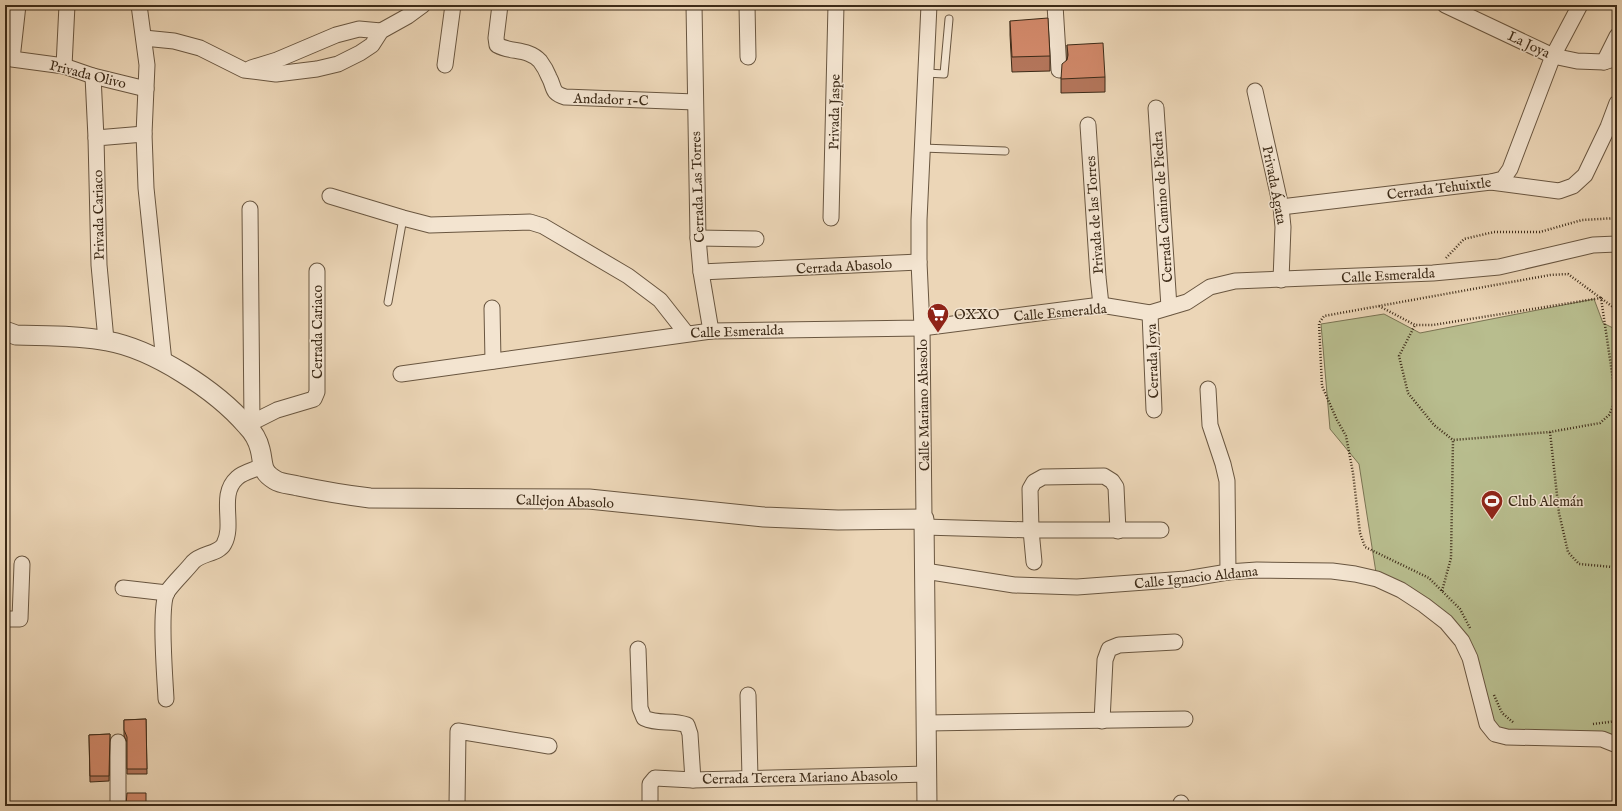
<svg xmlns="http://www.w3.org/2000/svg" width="1622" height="811" viewBox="0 0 1622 811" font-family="'IM FELL English',serif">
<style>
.green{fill:#b8bd8e;stroke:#7a7453}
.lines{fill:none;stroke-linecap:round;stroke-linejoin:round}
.service-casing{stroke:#695640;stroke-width:9}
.minor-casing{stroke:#695640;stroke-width:17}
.tertiary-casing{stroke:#695640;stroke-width:21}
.path{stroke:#3d2b18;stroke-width:2.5;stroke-dasharray:1 2;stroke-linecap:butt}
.service{stroke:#f3e4d0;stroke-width:7}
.minor{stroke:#f3e4d0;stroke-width:15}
.tertiary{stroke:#f3e4d0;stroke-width:19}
.wall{fill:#b3755a;stroke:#3d2b18}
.building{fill:#d08869;stroke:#3d2b18}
.labels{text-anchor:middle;stroke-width:3;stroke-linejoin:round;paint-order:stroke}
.street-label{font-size:14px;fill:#3d2b18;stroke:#f3e4d0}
.poi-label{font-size:14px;fill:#3d2b18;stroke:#f3e4d0;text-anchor:start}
</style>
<rect width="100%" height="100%" fill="#ecd6b7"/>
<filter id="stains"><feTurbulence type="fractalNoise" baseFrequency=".005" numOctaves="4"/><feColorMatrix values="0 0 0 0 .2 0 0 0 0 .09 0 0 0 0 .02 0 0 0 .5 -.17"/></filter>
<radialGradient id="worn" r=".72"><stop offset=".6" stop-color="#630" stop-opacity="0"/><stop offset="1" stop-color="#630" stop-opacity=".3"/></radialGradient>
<polygon class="green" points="1594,299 1603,323 1617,330 1617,745 1495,734 1462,641 1377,579 1359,464 1330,429 1321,324 1384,314 1420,333"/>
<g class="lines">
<g class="service-casing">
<g id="service">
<polyline points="926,73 944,74 949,19"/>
<polyline points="922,148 1005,151"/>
<polyline points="388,302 403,218"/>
</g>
</g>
<g class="minor-casing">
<g id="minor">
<polyline points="18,5 12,59 64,66 93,76 146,89"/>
<polyline points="139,5 147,65 144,134 146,188 164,362"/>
<path d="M500,5L496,38L497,45C511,53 528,48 540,61C543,65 547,72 549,77C555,88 551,93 565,97L695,102"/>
<polyline points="694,5 698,238 701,272 711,331"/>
<polyline points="747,5 748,57"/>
<polyline points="1055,5 1059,70"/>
<polyline points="1445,5 1553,56 1577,61 1604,62 1617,58"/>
<polyline points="144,38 174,41 200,48 244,70 276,74 317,69 338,64 360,53 372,45 381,31 408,16 423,5"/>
<polyline points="1604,62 1617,36"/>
<polyline points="445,65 453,5"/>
<polyline points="64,66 67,5"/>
<polyline points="251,68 277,60 336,35 359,29 381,31"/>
<polyline points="93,76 96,138"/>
<polyline points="1255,91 1281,207 1283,227 1281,280"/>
<polyline points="1156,108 1169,307"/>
<polyline points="1088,125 1098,277 1101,305"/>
<polyline points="1491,182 1559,191 1573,186 1585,175 1608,127 1617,103"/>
<polyline points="330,196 403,218 430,225 530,222 543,226 628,276 660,300 686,333"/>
<polyline points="1281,207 1491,182 1503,179 1510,169 1553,56 1580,5"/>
<polyline points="250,209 252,423"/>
<polyline points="831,218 836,5"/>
<polyline points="698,238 756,239"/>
<polyline points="701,272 919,262"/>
<polyline points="492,308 493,361"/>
<polyline points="1150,313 1154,410"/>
<polyline points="106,340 99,265 96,138 144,134"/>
<polyline points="401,374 711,331 922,328 1101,305 1150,313 1187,302 1210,287 1235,281 1433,273 1499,267 1593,245 1617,244"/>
<polyline points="1208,389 1210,425 1223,464 1227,481 1228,572"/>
<polyline points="247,425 277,410 314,399 317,392 317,271"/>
<polyline points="924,519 922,328 919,262 919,220 929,5"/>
<polyline points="924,527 1031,530 1161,530"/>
<polyline points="1034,562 1031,530 1030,489 1034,482 1043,477 1104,476 1112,481 1116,487 1118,531"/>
<polyline points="925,571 1014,585 1077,587 1186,579 1228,572 1257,570 1332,571 1355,574 1377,579 1401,590 1424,605 1446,622 1462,641 1470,658 1487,724 1495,734 1507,737 1602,739 1617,745"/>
<polyline points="123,588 167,593"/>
<polyline points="5,619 20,619 22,564"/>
<path d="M638,649L640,708L644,718C659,725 671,719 687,725L690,734L693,780L928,774"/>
<polyline points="748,695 750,778"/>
<path d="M166,699C165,678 159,607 167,592C174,582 185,572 193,562C201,553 219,554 224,544C235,524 218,495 237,478C243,472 255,470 262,466"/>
<polyline points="1102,721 1105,660 1109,649 1119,645 1175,642"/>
<polyline points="927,723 1185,719"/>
<polyline points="118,742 118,806"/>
<polyline points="1181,803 1181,806"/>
<polyline points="457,806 458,731 549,746"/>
<polyline points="650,806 650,784 655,778 693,780"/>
</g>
</g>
<g class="tertiary-casing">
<path id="tertiary" d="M5,331L16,335C46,336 77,335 107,341C153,349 216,390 247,426C253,432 258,441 260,449C264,464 260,471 275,480C281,484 291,484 298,486C322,491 345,495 370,498L589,499L764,517L838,520L924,519L927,806"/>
</g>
<g class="path">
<polyline points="1446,258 1464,239 1494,232 1540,232 1582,220 1617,218"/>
<polyline points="1379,306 1415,325 1433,325 1601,298 1616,400 1609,415 1600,423 1550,432 1453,440 1434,425 1408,393 1399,356 1415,325"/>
<polyline points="1550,432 1559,513 1568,552 1579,564 1613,567 1617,571"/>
<polyline points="1442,591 1451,558 1453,440"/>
<polyline points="1470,628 1460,609 1429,578 1365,547 1360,533 1353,473 1346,436 1337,420 1322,386 1319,323 1324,316 1550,275 1568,274 1617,310"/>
<polyline points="1494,695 1502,713 1514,723"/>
<polyline points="1593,724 1617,721"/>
</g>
<use href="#service" class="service"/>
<use href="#minor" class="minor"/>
<use href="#tertiary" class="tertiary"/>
</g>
<g class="wall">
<polygon points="1010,21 1050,56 1050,71 1012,72 1010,35"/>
<polygon points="1067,45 1105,77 1105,92 1061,93 1061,79 1067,58"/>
<polygon points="146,719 147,774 127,774 127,742 124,736 124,720"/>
<polygon points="110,734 109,781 90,782 89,735"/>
</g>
<g class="building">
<polygon points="1048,18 1050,56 1012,57 1010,21"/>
<polygon points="1103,43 1105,77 1061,79 1062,64 1067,60 1068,55 1067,45"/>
<polygon points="146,719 147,769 127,769 127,737 124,730 124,720"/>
<polygon points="110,734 109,776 90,776 89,735"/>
<polygon points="127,793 146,793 146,806 125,806 126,805"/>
<polygon points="110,803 111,806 87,806 87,804"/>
</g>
<defs>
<g id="supermarket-pin" transform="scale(1.15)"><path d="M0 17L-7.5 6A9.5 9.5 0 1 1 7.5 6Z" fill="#8f2418" stroke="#f3e4d0"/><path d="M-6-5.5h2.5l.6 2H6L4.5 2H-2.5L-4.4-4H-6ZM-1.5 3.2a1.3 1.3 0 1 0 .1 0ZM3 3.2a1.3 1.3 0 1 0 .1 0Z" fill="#fff"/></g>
<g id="stadium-pin" transform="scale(1.15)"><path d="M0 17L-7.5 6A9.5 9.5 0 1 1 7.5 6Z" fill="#8f2418" stroke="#f3e4d0"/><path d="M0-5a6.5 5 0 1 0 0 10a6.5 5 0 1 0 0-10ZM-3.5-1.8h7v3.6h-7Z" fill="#fff"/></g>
</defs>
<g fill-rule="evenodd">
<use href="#supermarket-pin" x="938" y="314"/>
<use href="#stadium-pin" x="1492" y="501"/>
</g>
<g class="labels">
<g class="street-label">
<text transform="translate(1529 44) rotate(25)" y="5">La Joya</text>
<text transform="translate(88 74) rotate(14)" y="5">Privada Olivo</text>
<text transform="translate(611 99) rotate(2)" y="5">Andador 1-C</text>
<text transform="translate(834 112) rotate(-89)" y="5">Privada Jaspe</text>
<text transform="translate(1275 185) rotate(79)" y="5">Privada Ágata</text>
<text transform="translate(697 187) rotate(-92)" y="5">Cerrada Las Torres</text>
<text transform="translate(1439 188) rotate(-7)" y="5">Cerrada Tehuixtle</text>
<text transform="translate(1162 207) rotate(-94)" y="5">Cerrada Camino de Piedra</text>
<text transform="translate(98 215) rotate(-91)" y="5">Privada Cariaco</text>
<text transform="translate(1094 215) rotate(-94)" y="5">Privada de las Torres</text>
<text transform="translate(844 266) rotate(-3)" y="5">Cerrada Abasolo</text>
<text transform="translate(1388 275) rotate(-3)" y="5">Calle Esmeralda</text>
<text transform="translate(1060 312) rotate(-5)" y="5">Calle Esmeralda</text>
<text transform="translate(737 331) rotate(-2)" y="5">Calle Esmeralda</text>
<text transform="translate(317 332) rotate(-90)" y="5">Cerrada Cariaco</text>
<text transform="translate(1152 361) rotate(-92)" y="5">Cerrada Joya</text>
<text transform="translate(923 405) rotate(-91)" y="5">Calle Mariano Abasolo</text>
<text transform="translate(565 501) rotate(2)" y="5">Callejon Abasolo</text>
<text transform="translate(1196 577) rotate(-6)" y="5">Calle Ignacio Aldama</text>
<text transform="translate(800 777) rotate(-1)" y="5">Cerrada Tercera Mariano Abasolo</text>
</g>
<g class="poi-label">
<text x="954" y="319">OXXO</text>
<text x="1508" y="506">Club Alemán</text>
</g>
</g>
<rect width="1622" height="811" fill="none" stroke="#ecd6b7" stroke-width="20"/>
<rect x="6" y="6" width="1610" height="799" fill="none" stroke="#3d2b18" stroke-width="2"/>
<rect x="10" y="10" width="1602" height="791" fill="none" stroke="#3d2b18"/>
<rect width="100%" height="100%" filter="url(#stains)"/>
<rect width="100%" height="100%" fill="url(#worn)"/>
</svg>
